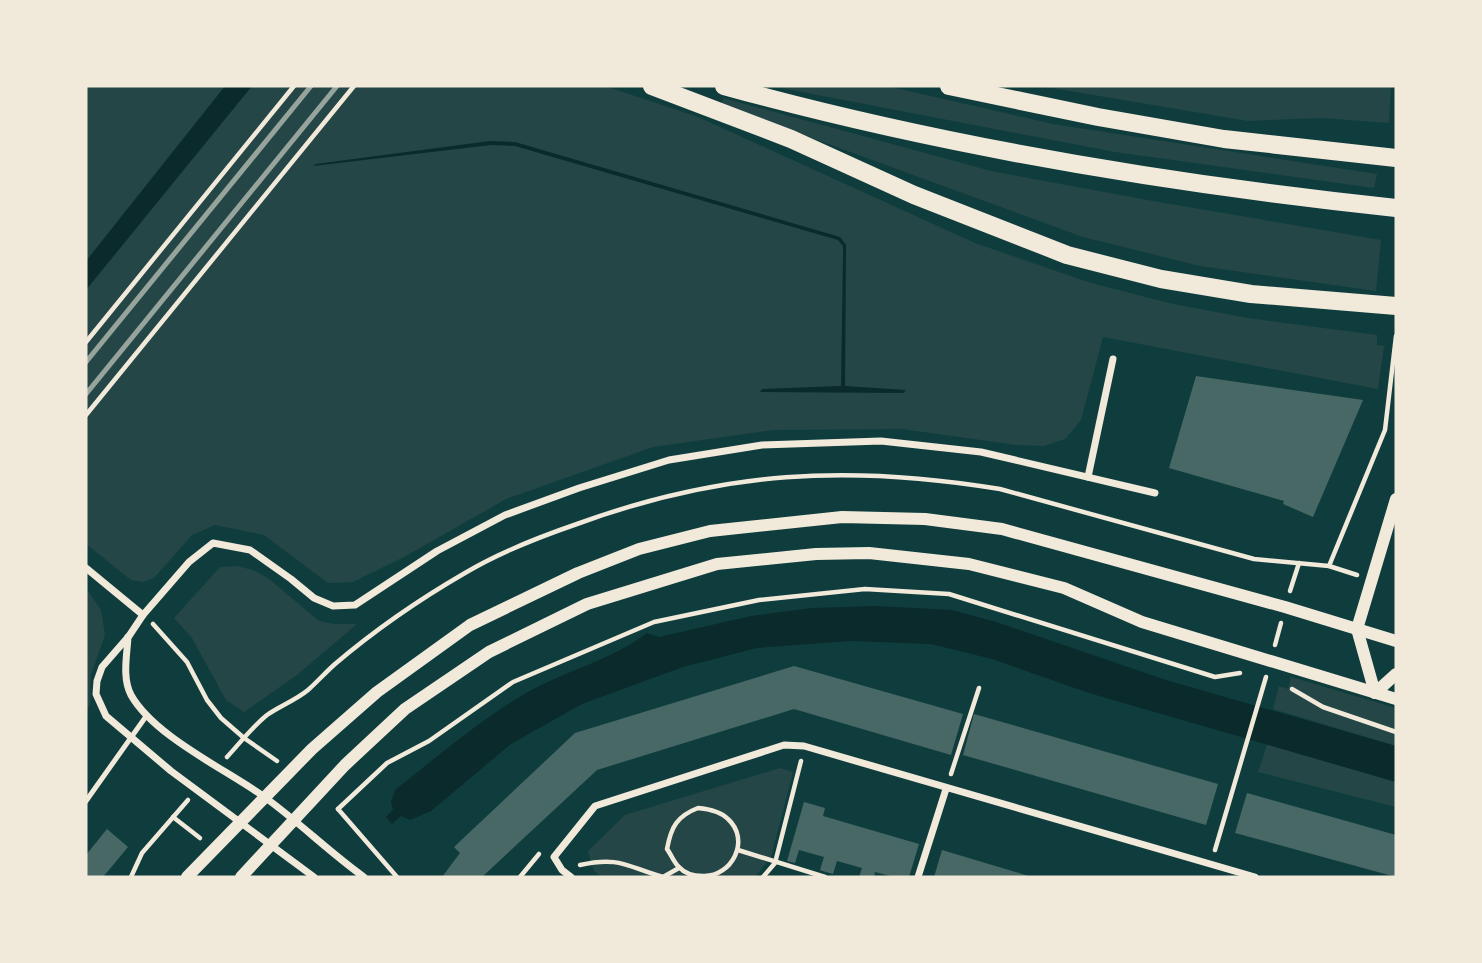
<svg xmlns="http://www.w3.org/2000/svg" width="1482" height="963" viewBox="0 0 1482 963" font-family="'Noto Sans',sans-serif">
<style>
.green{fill:#244646}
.water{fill:#0a2a2b}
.building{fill:#486865}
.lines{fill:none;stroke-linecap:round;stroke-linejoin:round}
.path{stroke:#f1e9da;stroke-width:4.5}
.service{stroke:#f1e9da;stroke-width:5}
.minor{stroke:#f1e9da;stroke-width:7}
.tertiary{stroke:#f1e9da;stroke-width:12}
.primary{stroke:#f1e9da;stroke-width:18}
.rail{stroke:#97a49c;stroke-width:5}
</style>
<rect width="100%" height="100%" fill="#0f3d3e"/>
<g class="green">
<polygon points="86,86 605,86 698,117 975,243 1091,283 1173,304 1248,318 1377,335 1377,345 1384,346 1378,389 1103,337 1081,420 1065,439 1044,446 1016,445 902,429 773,430 653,447 506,499 406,556 353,582 328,583 264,535 215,525 192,535 154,578 143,582 131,580 86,544"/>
<polygon points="771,86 887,86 1053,124 1377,174 1374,188 1115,152"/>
<polygon points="1040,86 1391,86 1389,123 1321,118 1248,121"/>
<polygon points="723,98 991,171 1153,201 1381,240 1376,291 1200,266 1083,237 722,105"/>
<polygon points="237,566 253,570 268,578 319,621 334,624 357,624 297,675 244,712 226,700 192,638 174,618 220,567"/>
<polygon points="86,588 101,610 105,635 91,675 90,704 86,712"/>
<polygon points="1291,677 1396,708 1396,746 1273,709 1279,686 1288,689"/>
<polygon points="1267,744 1396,782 1396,807 1258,772"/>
<polygon points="780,768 793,772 771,857 755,877 602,877 594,871 588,851 625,815"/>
</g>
<g class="water">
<polygon points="225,86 252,86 86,290 86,261"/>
<polygon points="490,141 515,142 840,237 846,245 845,386 906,390 903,393 760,392 762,389 841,386 843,255 843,246 838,240 515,146 491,145 313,166 316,164"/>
<path d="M876,606L952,610L996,622L1166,680L1396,746V782L1089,693L992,659L931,644L850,641L757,648L683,667L582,704L511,744L431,811L410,820L401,816L392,824L386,817L393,809L391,802L395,790C438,756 480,720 528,692C567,670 612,660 647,633L659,637L751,616L812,608Z"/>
</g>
<g class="building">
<polygon points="1196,376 1363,400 1313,517 1283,504 1284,501 1169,468"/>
<polygon points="794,666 963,714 951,755 794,709 597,770 482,877 442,877 460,853 454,847 575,733"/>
<polygon points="974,714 1218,784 1206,825 963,755"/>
<polygon points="1247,793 1396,835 1396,877 1235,833"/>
<polygon points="804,802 825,808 823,816 919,844 909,877 894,877 875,872 874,877 859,877 862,868 837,861 833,874 826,872 820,870 824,857 799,850 795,863 787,861"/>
<polygon points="107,829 128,847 103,877 86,877 86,855"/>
<polygon points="942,850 1019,873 1032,877 934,877"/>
</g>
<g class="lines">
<g class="path">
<polyline points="86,342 294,86"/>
<polyline points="86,415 354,86"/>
<polyline points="1329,566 1385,430 1396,336"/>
<polyline points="1290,591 1299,563"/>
<polyline points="153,624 187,662 207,700 221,718 244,738 277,761"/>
<polyline points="1275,645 1281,623"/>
<polyline points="1292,689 1323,707 1396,732"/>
<path d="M227,757C240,743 252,727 267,715C280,706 296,700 308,690C317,682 326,672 335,664C375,630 420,599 465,573C500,552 539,537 577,524C722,471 848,464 1000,489L1254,559L1329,566L1357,575"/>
<polyline points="951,774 979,688"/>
<path d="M698,808C709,809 720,811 728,819C751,840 732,877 703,876C695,876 685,874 679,867C674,863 671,854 667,849C671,827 677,816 698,808Z"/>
<polyline points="338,809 387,763 429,741 513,682 654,622 759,600 865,589 949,594 1215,677 1240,673"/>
<polyline points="338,809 397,877"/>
<polyline points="173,817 200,838"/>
<polyline points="738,850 825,877"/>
<polyline points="1215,850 1266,677"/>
<path d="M580,865C620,856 627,867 663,877L679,868"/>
<polyline points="131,877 142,853 188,800"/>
<polyline points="520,877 539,854"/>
<polyline points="763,877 775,863 801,761"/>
</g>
<polyline class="service" points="86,801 147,715"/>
<g class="minor">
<polyline points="1088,477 1113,359"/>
<polyline points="86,568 143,615 129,636 102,667 97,681 96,694 106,716 171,771 314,877"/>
<polyline points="143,615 189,562 213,543 250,550 291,579 314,598 333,606 355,605 437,551 505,515 579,488 669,460 762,445 881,441 981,452 1155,493"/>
<path d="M128,637C127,655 122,678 131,695C154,736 225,769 263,796C298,821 329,852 364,877"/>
<polyline points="571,877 562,870 554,857 595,806 784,745 804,746 1255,877"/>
<polyline points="918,877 946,789"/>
</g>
<g class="tertiary">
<polyline points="1375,693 1357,629 1396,499"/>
<polyline points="1375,693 1396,674"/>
<polyline points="187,877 312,749 377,692 470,625 578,573 639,549 710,531 842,517 925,519 1002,529 1285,607 1396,641"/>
<polyline points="241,877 345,765 405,709 489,652 587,604 717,564 816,554 869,553 969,564 1064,588 1142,622 1396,699"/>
</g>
<g class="primary">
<polyline points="652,86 791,139 914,195 1067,255 1161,279 1251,294 1396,306"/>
<path d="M724,86C944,147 1170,184 1396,208"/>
<polyline points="949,86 1098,117 1224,139 1396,158"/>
</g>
<g class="rail">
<polyline points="86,362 311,86"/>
<polyline points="86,394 337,86"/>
</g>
</g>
<rect width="1482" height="963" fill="none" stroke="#f1e9da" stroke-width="175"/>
</svg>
